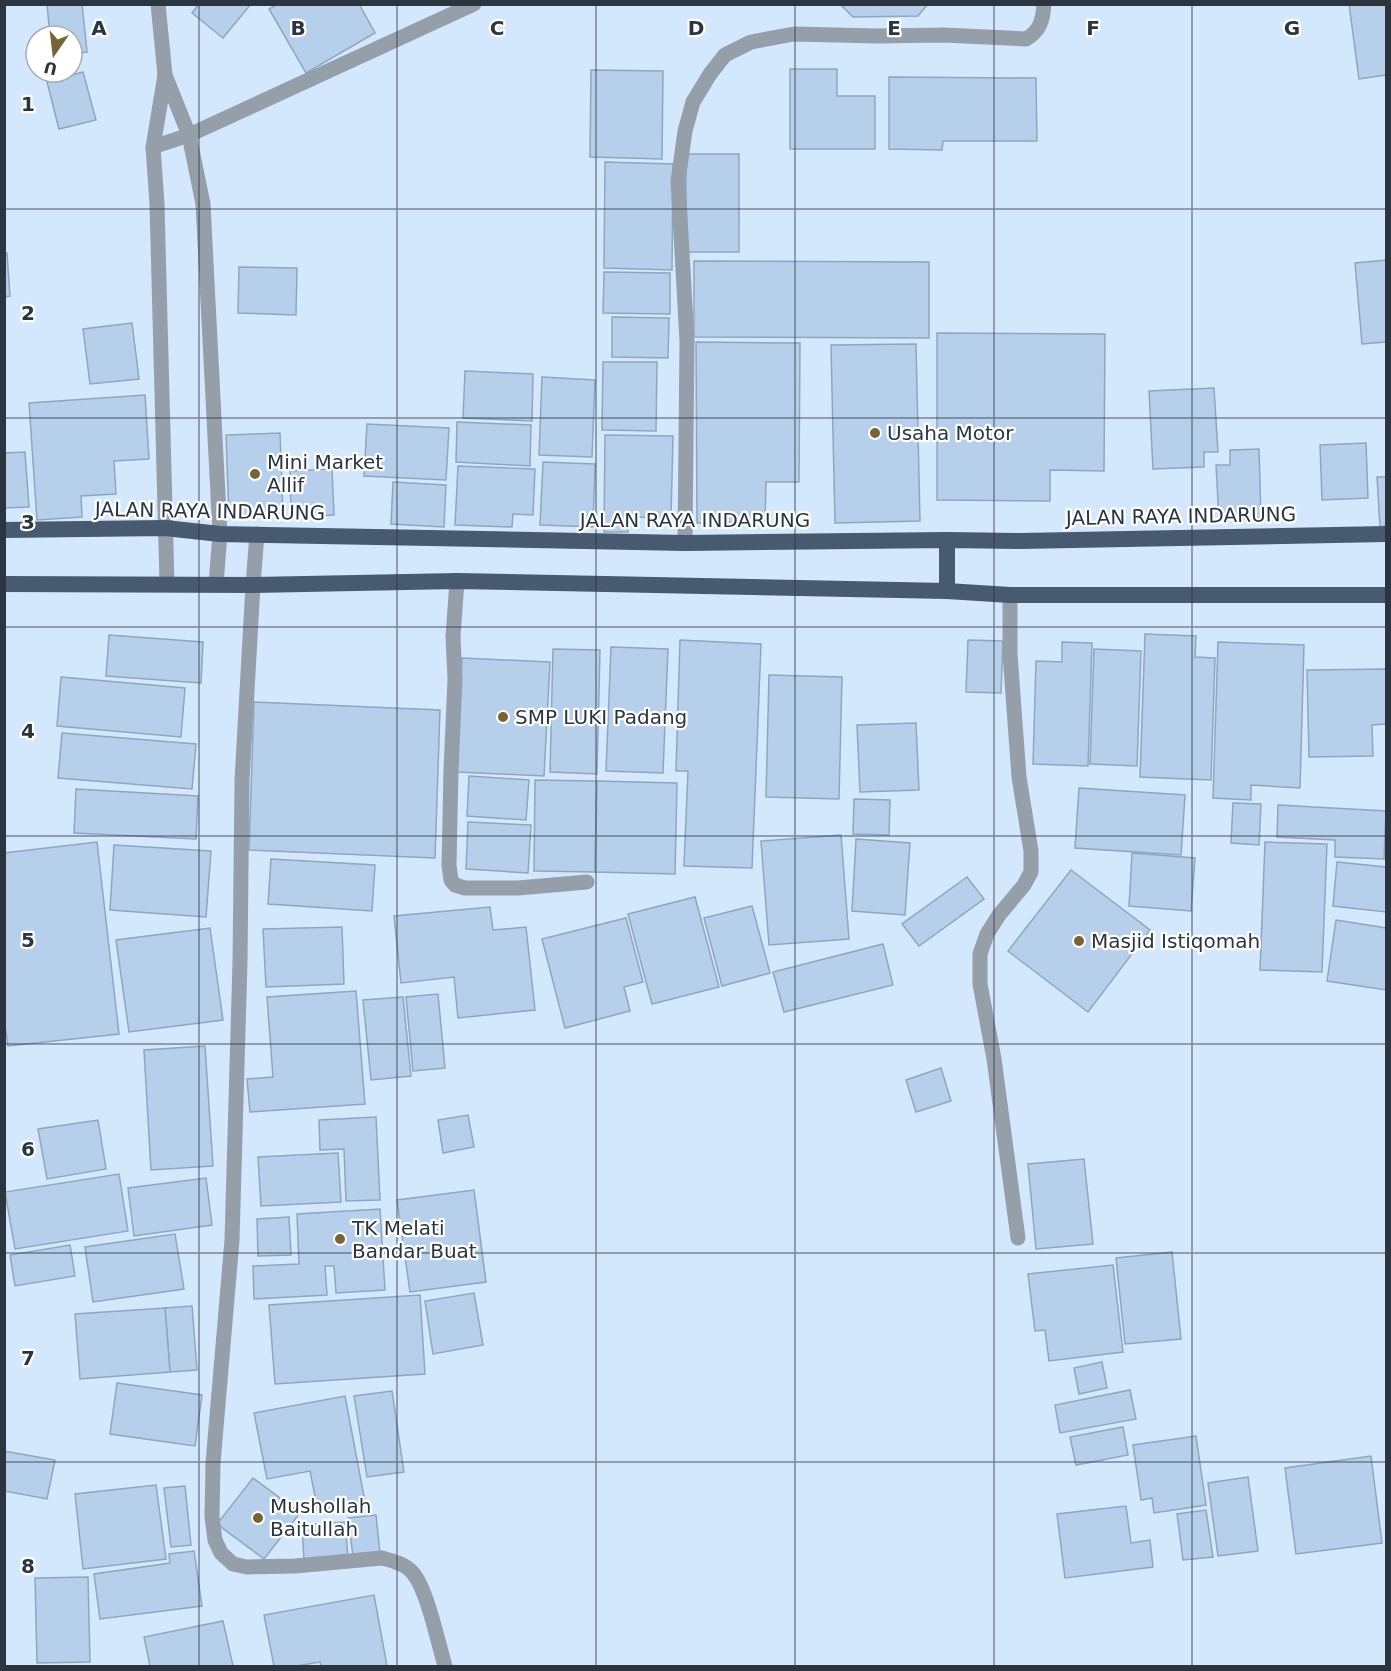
<svg xmlns="http://www.w3.org/2000/svg" width="1391" height="1671" viewBox="0 0 1391 1671" font-family="'DejaVu Sans',sans-serif">
<style>
.building{fill:#b6cfeb;stroke:#90a6bf;stroke-width:1.5}
.lines{fill:none;stroke-linecap:round;stroke-linejoin:round}
.service{stroke:#959faa;stroke-width:15}
.minor{stroke:#959faa;stroke-width:15}
.trunk{stroke:#485a6f;stroke-width:16}
.grid{fill:none;stroke:#2b353f;stroke-width:1.5;stroke-opacity:0.55}
.poi-dot{fill:#766533;stroke:#fff;stroke-width:2}
.labels{text-anchor:middle;stroke-width:4.5;stroke-linejoin:round;paint-order:stroke}
.poi-label{font-size:20px;fill:#2b353f;stroke:#fff;text-anchor:start}
.street-label{font-size:20px;fill:#2b353f;stroke:#fff}
.grid-label{font-size:20px;text-anchor:middle;font-weight:bold;fill:#2b353f;stroke:#fff;stroke-width:4.5;stroke-linejoin:round;paint-order:stroke}
</style>
<rect width="100%" height="100%" fill="#d4e8fd"/>
<g class="building">
<polygon points="47,4 82,4 87,52 72,54 72,36 50,36"/>
<polygon points="199,4 251,4 223,38 192,13"/>
<polygon points="278,4 359,4 375,33 306,73 269,9"/>
<polygon points="840,4 928,4 918,16 853,17"/>
<polygon points="1349,4 1386,4 1386,75 1359,79"/>
<polygon points="790,69 837,69 837,96 875,96 875,149 790,149"/>
<polygon points="591,70 663,71 662,159 590,157"/>
<polygon points="83,72 96,120 59,129 47,82"/>
<polygon points="889,77 1036,78 1037,141 943,141 942,150 889,149"/>
<rect x="686" y="154" width="53" height="98"/>
<polygon points="605,162 673,164 672,270 604,268"/>
<polygon points="4,253 7,253 10,296 4,297"/>
<polygon points="1386,260 1386,342 1362,344 1355,263"/>
<polygon points="694,261 929,262 929,338 694,337"/>
<polygon points="239,267 297,268 296,315 238,313"/>
<polygon points="604,272 670,273 670,314 603,313"/>
<polygon points="612,317 669,318 668,358 612,357"/>
<polygon points="132,323 139,379 90,384 83,329"/>
<polygon points="937,333 1105,334 1104,471 1050,470 1050,501 937,500"/>
<polygon points="696,342 800,343 799,482 766,482 765,522 697,523"/>
<polygon points="916,344 920,521 835,523 831,345"/>
<polygon points="603,362 657,362 656,431 602,430"/>
<polygon points="465,371 533,374 532,421 463,418"/>
<polygon points="542,377 595,380 592,457 539,455"/>
<polygon points="1214,388 1218,452 1204,452 1204,467 1153,469 1149,391"/>
<polygon points="145,395 149,459 114,461 116,494 81,496 82,517 37,520 29,403"/>
<polygon points="457,422 531,425 530,466 456,462"/>
<polygon points="367,424 449,428 446,480 364,476"/>
<polygon points="280,433 283,514 229,516 226,435"/>
<polygon points="605,435 673,436 671,518 628,517 628,532 604,532"/>
<polygon points="1366,443 1368,498 1322,500 1320,445"/>
<polygon points="1259,449 1261,518 1219,520 1216,465 1230,465 1230,450"/>
<polygon points="25,452 29,507 4,508 4,453"/>
<polygon points="543,462 595,464 593,527 540,525"/>
<polygon points="458,466 535,469 533,515 513,514 512,527 455,525"/>
<polygon points="332,469 334,515 291,517 290,471"/>
<polygon points="1377,477 1386,477 1386,526 1380,527"/>
<polygon points="393,482 446,485 444,527 391,524"/>
<polygon points="1145,634 1196,636 1195,657 1215,658 1211,780 1140,777"/>
<polygon points="109,635 203,642 201,683 106,676"/>
<polygon points="680,640 761,644 752,868 684,866 688,771 676,771"/>
<polygon points="968,640 1003,641 1001,693 966,692"/>
<polygon points="1062,642 1092,643 1088,766 1033,764 1036,661 1062,662"/>
<polygon points="1218,642 1304,645 1300,788 1251,785 1251,800 1213,798"/>
<polygon points="611,647 668,649 663,773 606,771"/>
<polygon points="553,649 600,650 597,774 550,772"/>
<polygon points="1094,649 1141,651 1137,766 1090,764"/>
<polygon points="462,658 550,662 544,776 457,772"/>
<polygon points="1386,669 1386,724 1372,725 1373,756 1309,757 1307,670"/>
<polygon points="769,675 842,677 839,799 766,797"/>
<polygon points="61,677 185,688 181,737 57,726"/>
<polygon points="254,702 440,710 435,858 249,850"/>
<polygon points="916,723 919,790 860,792 857,725"/>
<polygon points="62,733 196,744 192,789 58,778"/>
<polygon points="469,776 529,780 526,820 467,816"/>
<polygon points="535,780 597,781 595,872 534,871"/>
<polygon points="597,781 677,783 675,874 595,872"/>
<polygon points="1079,788 1185,795 1181,855 1075,848"/>
<polygon points="76,789 198,796 196,839 74,833"/>
<polygon points="854,799 890,800 889,835 853,834"/>
<polygon points="1233,803 1261,804 1259,845 1231,843"/>
<polygon points="1278,805 1386,811 1384,859 1335,857 1335,840 1277,837"/>
<polygon points="468,822 531,825 528,873 466,869"/>
<polygon points="841,835 849,939 769,945 761,841"/>
<polygon points="856,839 910,843 905,915 852,911"/>
<polygon points="97,842 119,1034 8,1046 4,1017 4,853"/>
<polygon points="1265,842 1327,844 1322,972 1260,970"/>
<polygon points="114,845 211,851 206,917 110,910"/>
<polygon points="1132,853 1195,858 1191,911 1129,906"/>
<polygon points="271,859 375,865 372,911 268,904"/>
<polygon points="1337,862 1386,867 1386,912 1333,906"/>
<polygon points="1071,870 1150,930 1088,1012 1008,951"/>
<polygon points="967,877 984,899 919,946 902,924"/>
<polygon points="695,897 719,987 652,1004 628,914"/>
<polygon points="752,906 770,973 722,986 704,918"/>
<polygon points="490,907 493,930 526,927 535,1010 458,1018 454,977 401,983 394,916"/>
<polygon points="626,918 643,982 624,987 630,1011 565,1028 542,939"/>
<polygon points="1336,920 1386,928 1386,990 1327,981"/>
<polygon points="342,927 344,984 266,987 263,929"/>
<polygon points="210,928 223,1020 129,1032 116,940"/>
<polygon points="883,944 893,985 784,1012 773,972"/>
<polygon points="356,991 365,1104 250,1112 247,1079 273,1077 267,997"/>
<polygon points="438,994 445,1068 413,1071 406,997"/>
<polygon points="403,997 411,1076 371,1080 363,1000"/>
<polygon points="205,1046 213,1166 151,1170 144,1050"/>
<polygon points="941,1068 951,1101 916,1112 906,1080"/>
<polygon points="468,1115 474,1147 443,1153 438,1120"/>
<polygon points="376,1117 380,1200 346,1201 344,1149 320,1150 319,1120"/>
<polygon points="98,1120 106,1169 47,1179 38,1129"/>
<polygon points="338,1153 341,1202 261,1206 258,1157"/>
<polygon points="1084,1159 1093,1244 1036,1249 1028,1164"/>
<polygon points="119,1174 128,1231 15,1249 5,1192"/>
<polygon points="206,1178 212,1225 134,1236 128,1188"/>
<polygon points="474,1190 486,1282 410,1292 397,1200"/>
<polygon points="380,1209 385,1290 336,1293 334,1266 325,1266 327,1295 254,1299 253,1266 299,1264 297,1214"/>
<polygon points="289,1217 291,1255 258,1256 257,1219"/>
<polygon points="175,1234 184,1289 93,1302 85,1247"/>
<polygon points="70,1245 75,1276 15,1286 10,1255"/>
<polygon points="1172,1252 1181,1339 1125,1344 1116,1258"/>
<polygon points="1113,1265 1123,1352 1049,1361 1045,1330 1035,1331 1028,1274"/>
<polygon points="474,1293 483,1345 433,1354 425,1301"/>
<polygon points="420,1295 425,1374 275,1384 269,1305"/>
<polygon points="192,1306 197,1370 170,1372 165,1308"/>
<polygon points="165,1308 170,1372 80,1379 75,1314"/>
<polygon points="1102,1362 1107,1388 1079,1394 1074,1368"/>
<polygon points="117,1383 202,1395 195,1446 110,1434"/>
<polygon points="1130,1390 1136,1419 1060,1433 1055,1405"/>
<polygon points="392,1391 404,1472 367,1477 354,1396"/>
<polygon points="345,1396 365,1502 318,1511 310,1471 267,1479 254,1413"/>
<polygon points="1123,1427 1128,1455 1076,1465 1070,1437"/>
<polygon points="1196,1436 1206,1505 1154,1513 1152,1498 1141,1500 1133,1445"/>
<polygon points="4,1451 55,1460 47,1499 4,1491"/>
<polygon points="1371,1456 1382,1543 1296,1554 1285,1468"/>
<polygon points="1248,1477 1258,1551 1218,1556 1208,1483"/>
<polygon points="253,1478 300,1513 264,1559 217,1524"/>
<polygon points="156,1485 166,1559 83,1569 75,1494"/>
<polygon points="185,1486 191,1545 171,1547 164,1488"/>
<polygon points="1126,1506 1131,1543 1150,1540 1153,1567 1065,1578 1057,1514"/>
<polygon points="1206,1510 1213,1557 1183,1560 1177,1514"/>
<polygon points="376,1515 380,1553 353,1556 348,1518"/>
<polygon points="345,1522 348,1558 304,1560 302,1525"/>
<polygon points="194,1551 202,1606 100,1619 94,1574 170,1563 169,1554"/>
<polygon points="88,1577 90,1662 37,1663 35,1578"/>
<polygon points="374,1595 387,1666 321,1666 320,1662 296,1666 274,1666 264,1615"/>
<polygon points="223,1621 233,1666 150,1666 144,1637"/>
</g>
<g class="lines">
<polyline class="service" points="153,147 189,135 474,4"/>
<g class="minor">
<polyline points="158,4 165,75 153,147 157,204 167,584"/>
<polyline points="165,75 189,135 203,204 220,534 216,584"/>
<path d="M257,534L253,585L242,780L240,962L232,1240L213,1463L212,1517L215,1540L221,1553L233,1564L247,1567L295,1566L382,1558C393,1561 405,1564 412,1572C427,1588 438,1643 445,1666"/>
<path d="M685,543L687,341L678,181L685,131L693,102L710,74L725,55L751,42L794,34L877,36L943,35L1026,39C1040,31 1043,20 1044,4"/>
<polyline points="457,581 453,637 455,679 451,770 449,865 451,880 455,885 465,888 518,888 587,882"/>
<polyline points="1010,595 1010,654 1019,777 1031,851 1031,872 1024,885 999,915 987,934 980,954 980,984 994,1059 1018,1238"/>
</g>
<g class="trunk">
<polyline points="4,530 165,528 220,534 685,543 947,540 1021,541 1386,534"/>
<polyline points="947,540 947,591"/>
<polyline points="4,584 253,585 457,581 947,591 1010,595 1386,595"/>
</g>
</g>
<path class="grid" d="M199,4V1666M397,4V1666M596,4V1666M795,4V1666M994,4V1666M1192,4V1666M4,209H1386M4,418H1386M4,627H1386M4,836H1386M4,1044H1386M4,1253H1386M4,1462H1386"/>
<g class="poi-dot">
<circle cx="875" cy="433" r="6"/>
<circle cx="255" cy="474" r="6"/>
<circle cx="503" cy="717" r="6"/>
<circle cx="1079" cy="941" r="6"/>
<circle cx="340" cy="1239" r="6"/>
<circle cx="258" cy="1518" r="6"/>
</g>
<g class="labels">
<g class="poi-label">
<text x="887" y="440">Usaha Motor</text>
<text x="267" y="469">Mini Market<tspan x="267" dy="23">Allif</tspan></text>
<text x="515" y="724">SMP LUKI Padang</text>
<text x="1091" y="948">Masjid Istiqomah</text>
<text x="352" y="1235">TK Melati<tspan x="352" dy="23">Bandar Buat</tspan></text>
<text x="270" y="1513">Mushollah<tspan x="270" dy="23">Baitullah</tspan></text>
</g>
<g class="street-label">
<text transform="translate(210 511) rotate(1)" y="7">JALAN RAYA INDARUNG</text>
<text transform="translate(1181 516) rotate(-1)" y="7">JALAN RAYA INDARUNG</text>
<text x="695" y="527">JALAN RAYA INDARUNG</text>
</g>
</g>
<g class="grid-label">
<text x="99" y="35">A</text>
<text x="298" y="35">B</text>
<text x="497" y="35">C</text>
<text x="696" y="35">D</text>
<text x="894" y="35">E</text>
<text x="1093" y="35">F</text>
<text x="1292" y="35">G</text>
<text x="28" y="111">1</text>
<text x="28" y="320">2</text>
<text x="28" y="529">3</text>
<text x="28" y="738">4</text>
<text x="28" y="947">5</text>
<text x="28" y="1156">6</text>
<text x="28" y="1365">7</text>
<text x="28" y="1573">8</text>
</g>
<rect width="1391" height="1671" fill="none" stroke="#2b353f" stroke-width="12"/>
<g transform="translate(54 54) rotate(194)"><circle r="28" fill="#ffffff" stroke="#aaaeb2" stroke-width="1.5"/>
<path d="M0-4.5L10 22L0 15L-10 22Z" fill="#766533"/>
<text y="-9" font-size="16" font-weight="bold" text-anchor="middle" fill="#2b353f">U</text>
</g>
</svg>
